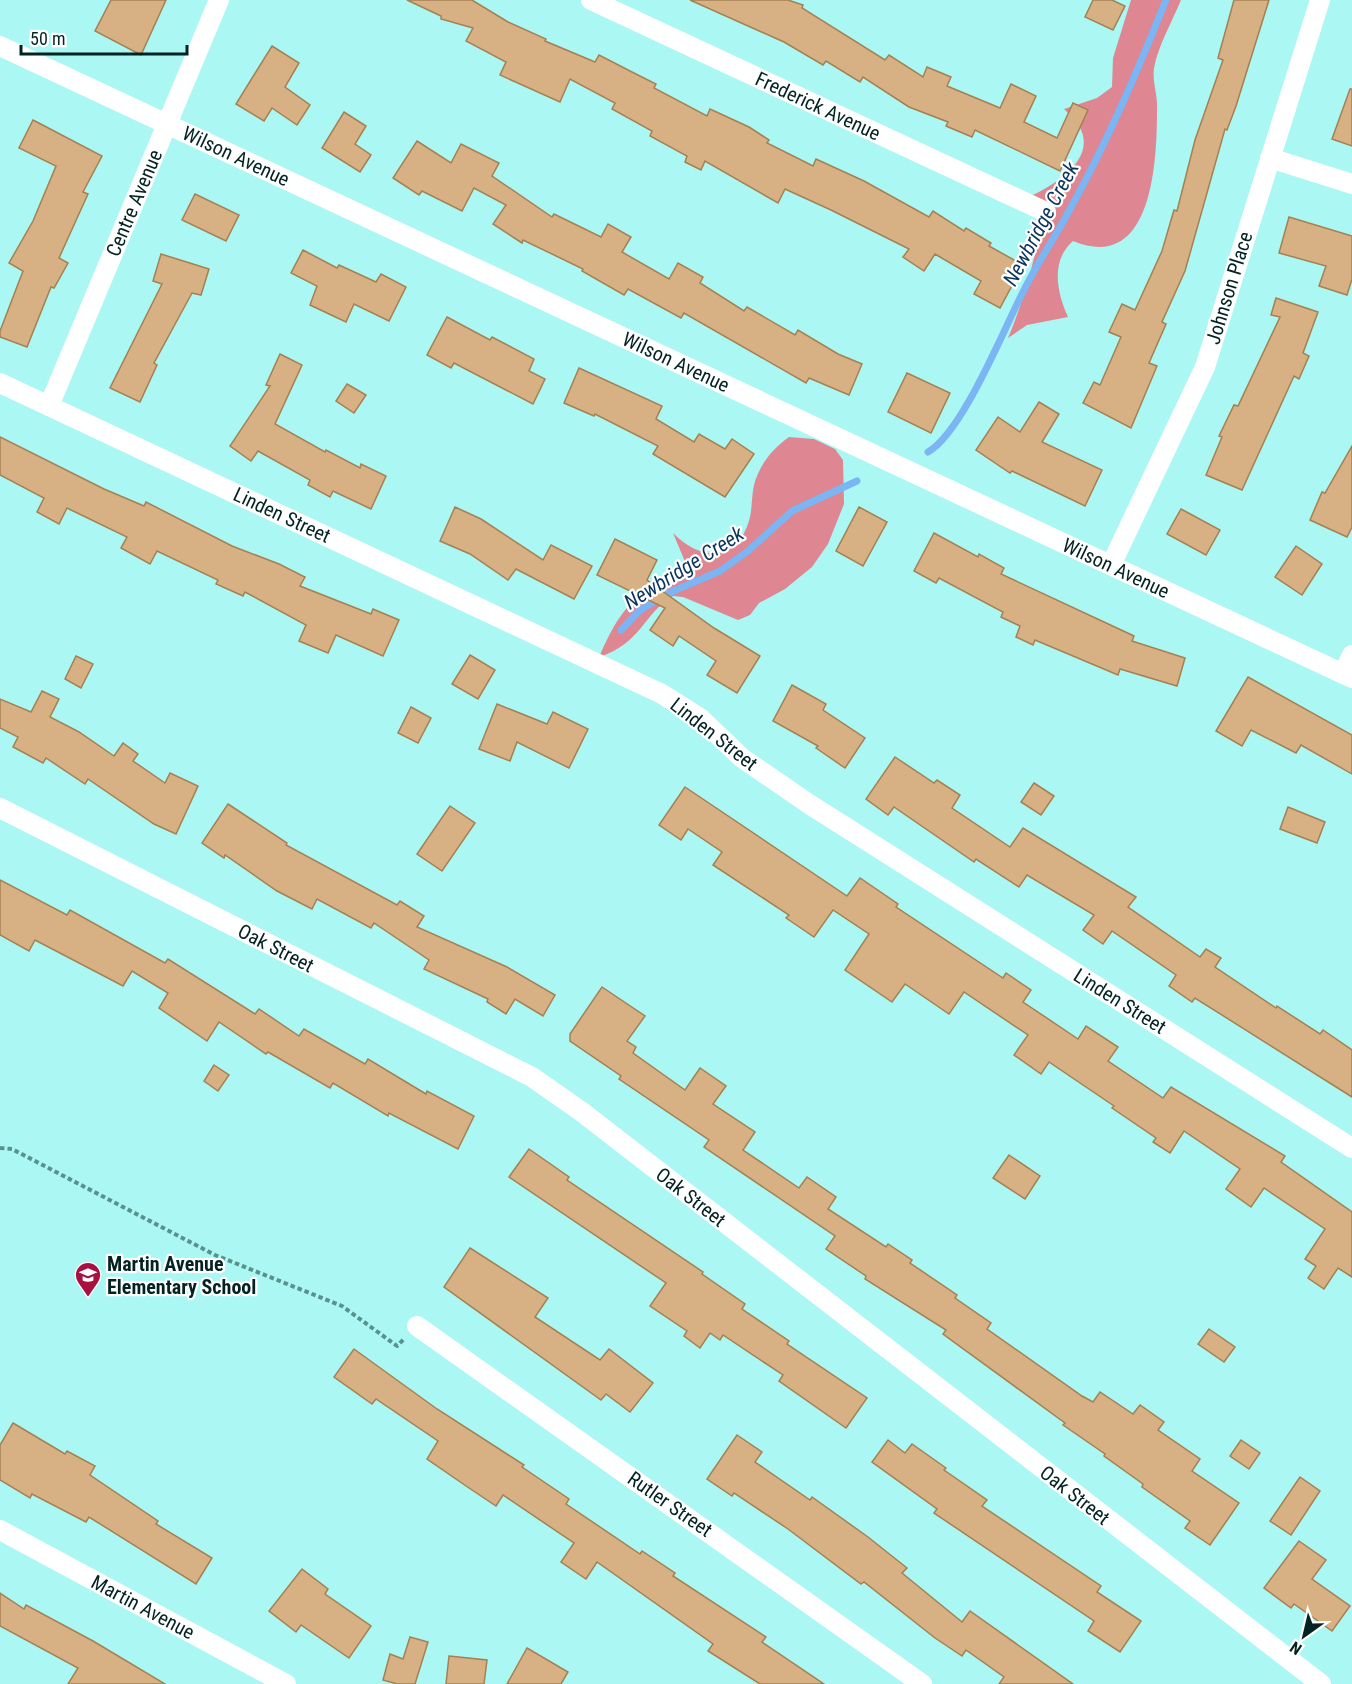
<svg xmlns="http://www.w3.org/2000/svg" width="1352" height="1684" viewBox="0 0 1352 1684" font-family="'Roboto Condensed',sans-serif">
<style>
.forest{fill:#de8692}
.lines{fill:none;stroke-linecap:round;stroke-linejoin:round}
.stream{stroke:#7bb5f4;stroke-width:7}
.building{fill:#d7b183;stroke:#a48053;stroke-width:1.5}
.path{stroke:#59918e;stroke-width:4;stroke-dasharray:4.5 3;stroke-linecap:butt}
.minor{stroke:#fff;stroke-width:20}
.labels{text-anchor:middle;stroke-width:4.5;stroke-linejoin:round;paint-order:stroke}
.street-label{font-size:20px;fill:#022321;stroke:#fff}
.poi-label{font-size:20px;font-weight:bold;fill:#022321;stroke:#fff;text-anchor:start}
.water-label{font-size:21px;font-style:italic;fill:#0a345c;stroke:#fff}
</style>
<rect width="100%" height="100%" fill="#abf7f3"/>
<g class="forest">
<path d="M1131,0H1181C1172,22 1158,46 1154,68C1152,81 1158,96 1157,109C1157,161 1153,274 1073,241C1050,261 1057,293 1068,317L1027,325L1008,338C1019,313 1040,249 1039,222C1039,214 1031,204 1028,197C1052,187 1099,159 1079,126C1076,120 1069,114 1064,109L1097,98L1112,87L1113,58Z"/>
<path d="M789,437L814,439L835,449L843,460L844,504L828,544L812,567L785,589L759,603L750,615L738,620L683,597L673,596C642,615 642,643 599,657C611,630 625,600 654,588C666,584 675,586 685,577L686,564L673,533C701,562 739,562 750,517C753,503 751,490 757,476C764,459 775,447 789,437Z"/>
</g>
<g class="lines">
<g class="stream">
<path d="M928,452C962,433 1003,331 1022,294C1036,265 1054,239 1069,211C1107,143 1137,72 1166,0"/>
<polyline points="621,630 639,611 664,595 720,571 748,551 792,511 857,481"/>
</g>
</g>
<g class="building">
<polygon points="111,0 166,0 141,55 95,31"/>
<polygon points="407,0 472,0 508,22 546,39 545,41 595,62 599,55 632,72 656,84 654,88 707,116 710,109 749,127 769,140 767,143 813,166 816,159 864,181 929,217 933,211 964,231 966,228 991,243 989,246 1023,265 1000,308 974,294 981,281 935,254 924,271 903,257 909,249 831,210 785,189 778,203 705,161 701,170 685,162 687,156 650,136 652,131 612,109 615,103 570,79 560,102 500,75 506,62 466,41 473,28 441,19 441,16"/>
<polygon points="690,0 788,0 803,5 802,8 885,60 889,55 923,77 927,67 951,77 947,86 1000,108 1011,84 1036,96 1024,122 1057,138 1073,103 1088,110 1060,171 975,130 972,137 946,126 948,122 909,107 863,77 860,82 826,61 823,65 784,42"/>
<polygon points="1093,0 1112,0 1125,6 1113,30 1085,17"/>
<polygon points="1234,0 1269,0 1236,106 1227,130 1225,129 1185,271 1162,322 1166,324 1149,363 1157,366 1131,428 1083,403 1094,382 1100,385 1121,337 1109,332 1122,304 1135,310 1162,251 1174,210 1177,211 1195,140 1223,60 1218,58"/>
<polygon points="272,46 299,63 285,87 310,105 297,125 272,108 264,121 236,104"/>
<polygon points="1350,89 1352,89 1352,146 1332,139"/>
<polygon points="344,112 366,126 355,144 371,155 360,172 322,148"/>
<polygon points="33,120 102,156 83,192 88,194 59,258 68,263 54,288 51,287 27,347 0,337 0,331 23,271 9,263 33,221 56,166 19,148"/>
<polygon points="417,141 451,163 461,144 499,163 492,176 552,217 554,214 601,237 608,224 631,237 622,252 669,279 678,263 703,277 700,283 744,311 747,307 795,335 798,330 838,354 862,364 849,395 809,378 806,383 684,313 681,318 628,289 624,295 582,271 583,269 523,240 522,243 493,224 506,205 474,188 462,211 422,191 419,195 393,178"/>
<polygon points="195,194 239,215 226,241 182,220"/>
<polygon points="1289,217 1352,236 1352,279 1347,295 1319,286 1326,266 1279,253"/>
<polygon points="303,250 337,268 339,265 376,282 381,274 406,287 389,321 354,304 346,322 310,305 317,286 291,273"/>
<polygon points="161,254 209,269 201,295 192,293 154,363 157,365 140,402 110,388 162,284 153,281"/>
<polygon points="1276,298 1318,312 1303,353 1309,356 1299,379 1294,376 1242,490 1206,475 1222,437 1219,436 1234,405 1238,406 1280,317 1271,315"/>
<polygon points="447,317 490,340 492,337 534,359 529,371 545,379 533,404 454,363 451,368 427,355"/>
<polygon points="280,354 302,365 275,424 325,452 326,450 360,468 361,464 386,476 371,509 333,491 330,497 308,485 310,480 258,451 251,461 230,446 270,386 266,385"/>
<polygon points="579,368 662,406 656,419 694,442 699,434 725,449 732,439 754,454 725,497 653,454 658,446 595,414 594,416 564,403"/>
<polygon points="907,373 950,393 931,433 888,412"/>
<polygon points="347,384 366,395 354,413 336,401"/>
<polygon points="1039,402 1059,414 1042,442 1102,470 1085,506 1012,471 1010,473 976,450 998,417 1020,432"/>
<polygon points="0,437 104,489 144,506 146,502 232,546 279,564 305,577 300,586 371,614 373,609 399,620 383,656 336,635 328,653 299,641 306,625 245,592 243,596 216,584 218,580 157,551 150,564 121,548 127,537 67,508 59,524 37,512 44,498 0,475"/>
<polygon points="1352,446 1352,527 1347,537 1310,520 1322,492 1325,493"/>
<polygon points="455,507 481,519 543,560 551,545 592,566 574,599 516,569 508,580 470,554 440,541"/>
<polygon points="859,507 887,522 863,566 836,551"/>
<polygon points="1181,509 1220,530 1206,555 1167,534"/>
<polygon points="934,533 978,557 979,554 1004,568 1001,574 1134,636 1132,641 1185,658 1177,686 1120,669 1118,675 1035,640 1033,645 1016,637 1020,626 1001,617 1003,612 939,578 936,583 914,571"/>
<polygon points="615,539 657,560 647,580 714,628 760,656 737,693 707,675 716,661 679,636 673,646 650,630 665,608 597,575"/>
<polygon points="1296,546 1322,564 1302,595 1275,577"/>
<polygon points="470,655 495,670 478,699 452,684"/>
<polygon points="76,656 93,664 81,688 65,679"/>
<polygon points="1248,677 1352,735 1352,774 1301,745 1296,753 1251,730 1242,746 1216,731"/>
<polygon points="792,685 826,704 823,710 865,738 845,768 816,748 818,746 773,721"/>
<polygon points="42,691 59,699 50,717 79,732 114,756 123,743 138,754 133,761 165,783 170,773 198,786 176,834 154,824 88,779 85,784 46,758 43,763 13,747 18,737 0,728 0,699 31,712"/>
<polygon points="497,704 547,724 553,712 588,729 569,768 517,742 510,761 479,749"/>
<polygon points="411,707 431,718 418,743 398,733"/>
<polygon points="895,757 934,783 937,780 960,795 952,808 1010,847 1023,828 1136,897 1128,907 1200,957 1206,949 1221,958 1215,967 1276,1008 1277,1006 1320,1034 1323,1030 1352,1050 1352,1097 1195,998 1192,1002 1169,986 1176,975 1112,931 1103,944 1083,930 1094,915 1027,875 1019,887 976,859 974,862 894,807 888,815 866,799"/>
<polygon points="1034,783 1054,796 1041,815 1021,802"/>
<polygon points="685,787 847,896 860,878 898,904 896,907 1003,978 1006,973 1031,990 1023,1002 1078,1039 1086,1026 1118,1047 1108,1061 1163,1098 1171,1087 1285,1156 1281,1162 1352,1212 1352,1277 1338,1268 1324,1289 1308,1278 1316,1266 1305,1259 1325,1229 1264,1188 1251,1207 1226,1189 1240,1169 1184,1131 1170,1153 1153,1142 1156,1138 1112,1108 1114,1106 1049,1062 1041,1074 1014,1055 1028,1035 964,992 949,1014 905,984 892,1002 845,970 869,934 833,910 814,937 786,918 789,915 713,865 722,852 688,829 681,840 659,825"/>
<polygon points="228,804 287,843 286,845 397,905 400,901 424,916 417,927 507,967 555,995 543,1016 515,999 506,1014 487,1002 488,999 424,969 429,960 374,923 371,928 317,899 312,909 277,891 225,855 224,858 202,843"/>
<polygon points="450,806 475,823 442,871 417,854"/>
<polygon points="1288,807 1325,822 1317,843 1280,829"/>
<polygon points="0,880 67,915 70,910 165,963 168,959 255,1014 259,1009 299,1036 304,1029 365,1064 368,1059 426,1094 427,1091 474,1116 458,1149 389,1113 388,1116 333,1083 330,1088 268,1052 266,1054 219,1022 207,1041 159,1008 168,993 132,971 123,986 35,940 29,951 0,935"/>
<polygon points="602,987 645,1016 627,1041 636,1047 633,1053 685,1090 700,1068 726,1086 713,1104 755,1132 743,1150 799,1188 807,1177 836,1197 828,1209 886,1247 888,1244 912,1260 910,1263 957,1295 955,1298 991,1323 987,1329 1082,1396 1093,1402 1100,1392 1133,1414 1140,1405 1164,1422 1158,1430 1200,1459 1192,1471 1239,1503 1210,1545 1185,1528 1190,1521 1142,1487 1143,1484 1104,1456 1105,1454 1063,1425 1065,1423 943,1334 946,1330 865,1279 866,1276 826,1249 835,1236 704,1147 709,1140 619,1079 621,1076 570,1041 570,1034"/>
<polygon points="214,1065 229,1075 218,1091 204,1081"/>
<polygon points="529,1149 569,1177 567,1180 703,1272 702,1274 745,1304 742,1309 789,1341 787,1344 867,1398 846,1428 779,1381 783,1375 723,1335 720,1340 710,1333 700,1348 684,1336 687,1331 650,1306 666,1283 509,1177"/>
<polygon points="1009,1155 1040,1176 1025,1199 993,1178"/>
<polygon points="470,1248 548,1298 535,1317 600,1360 609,1349 653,1383 630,1412 606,1394 601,1400 444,1287"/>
<polygon points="1209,1329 1235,1347 1224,1362 1198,1344"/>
<polygon points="354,1349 437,1409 524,1465 522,1467 569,1499 566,1504 640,1554 642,1551 675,1573 673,1576 766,1637 762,1642 824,1684 760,1684 708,1651 713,1644 597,1562 586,1579 561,1562 574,1543 503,1495 496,1506 469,1488 427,1459 438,1441 376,1399 372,1404 334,1377"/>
<polygon points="13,1423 65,1454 67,1451 95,1466 90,1475 158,1521 156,1524 212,1558 196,1584 89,1517 86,1522 32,1494 30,1498 0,1480 0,1445"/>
<polygon points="737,1435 762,1452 755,1462 810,1500 812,1497 868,1537 907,1568 902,1573 962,1622 970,1611 1073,1684 999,1684 1004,1677 966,1650 962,1656 935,1638 864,1582 861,1584 788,1529 734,1493 732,1496 707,1479"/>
<polygon points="888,1440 905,1453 912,1444 946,1468 944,1470 987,1500 982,1506 1101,1586 1097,1592 1141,1621 1120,1652 1088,1631 1094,1621 934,1513 937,1509 872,1462"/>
<polygon points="1241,1440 1260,1453 1249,1469 1230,1456"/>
<polygon points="1300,1477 1320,1491 1291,1535 1270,1521"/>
<polygon points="1299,1541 1326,1560 1312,1579 1350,1606 1332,1631 1294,1604 1291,1608 1264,1588"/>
<polygon points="302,1569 328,1589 325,1594 371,1626 349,1658 301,1625 296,1632 269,1611"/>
<polygon points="0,1593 24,1609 26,1605 93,1641 165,1684 68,1684 78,1668 0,1626"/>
<polygon points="410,1637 428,1642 415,1684 397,1684 383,1680 390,1654 403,1659"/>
<polygon points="527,1648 568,1672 561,1684 507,1684"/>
<polygon points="449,1656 487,1660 484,1684 446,1684"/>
</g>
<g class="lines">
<polyline class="path" points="0,1148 12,1149 215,1255 342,1306 397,1346 404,1339"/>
<g class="minor">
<polyline points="591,0 1046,212"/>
<polyline points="0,46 1352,678"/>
<polyline points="1270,158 1352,184"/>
<polyline points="0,383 662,694 700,718 742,758 809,804 1352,1148"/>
<polyline points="49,406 219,0"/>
<polyline points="1111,565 1205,367 1320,0"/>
<polyline points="1343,674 1352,655"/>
<polyline points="0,808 532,1077 582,1112 1321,1684"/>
<polyline points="417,1326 922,1684"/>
<polyline points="0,1530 286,1684"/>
</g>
</g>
<defs>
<g id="school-pin" transform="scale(1.35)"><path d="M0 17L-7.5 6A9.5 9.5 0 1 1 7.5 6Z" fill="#a71040" stroke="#fff"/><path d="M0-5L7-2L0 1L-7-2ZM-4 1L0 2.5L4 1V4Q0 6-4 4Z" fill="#fff"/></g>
</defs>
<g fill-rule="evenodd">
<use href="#school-pin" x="88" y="1275"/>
</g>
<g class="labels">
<g class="street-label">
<text transform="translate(818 106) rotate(25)" y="7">Frederick Avenue</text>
<text transform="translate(236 156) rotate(25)" y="7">Wilson Avenue</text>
<text transform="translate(134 203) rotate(-67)" y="7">Centre Avenue</text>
<text transform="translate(1229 288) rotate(-73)" y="7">Johnson Place</text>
<text transform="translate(676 362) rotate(25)" y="7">Wilson Avenue</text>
<text transform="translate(282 515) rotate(25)" y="7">Linden Street</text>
<text transform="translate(1116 568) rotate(25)" y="7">Wilson Avenue</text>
<text transform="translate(714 734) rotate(38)" y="7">Linden Street</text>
<text transform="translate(276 948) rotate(27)" y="7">Oak Street</text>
<text transform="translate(1120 1001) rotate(32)" y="7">Linden Street</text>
<text transform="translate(691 1197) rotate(38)" y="7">Oak Street</text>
<text transform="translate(1075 1495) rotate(38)" y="7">Oak Street</text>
<text transform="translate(670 1504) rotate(35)" y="7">Rutler Street</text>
<text transform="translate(143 1607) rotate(28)" y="7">Martin Avenue</text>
</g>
<g class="poi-label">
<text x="107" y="1271">Martin Avenue<tspan x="107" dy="23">Elementary School</tspan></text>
</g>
<g class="water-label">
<text transform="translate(1041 224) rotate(-62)" y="7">Newbridge Creek</text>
<text transform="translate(684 568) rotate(-32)" y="7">Newbridge Creek</text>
</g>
</g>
<g transform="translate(1304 1636) rotate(214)" stroke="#ffffff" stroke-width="4.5" paint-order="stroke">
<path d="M0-4.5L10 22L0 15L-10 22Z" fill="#022321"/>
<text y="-9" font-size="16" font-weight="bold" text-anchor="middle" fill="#022321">N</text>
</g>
<path d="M21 45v9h166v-9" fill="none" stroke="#022321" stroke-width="3"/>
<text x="30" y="45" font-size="18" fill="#022321" stroke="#ffffff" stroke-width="4.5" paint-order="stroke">50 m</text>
</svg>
